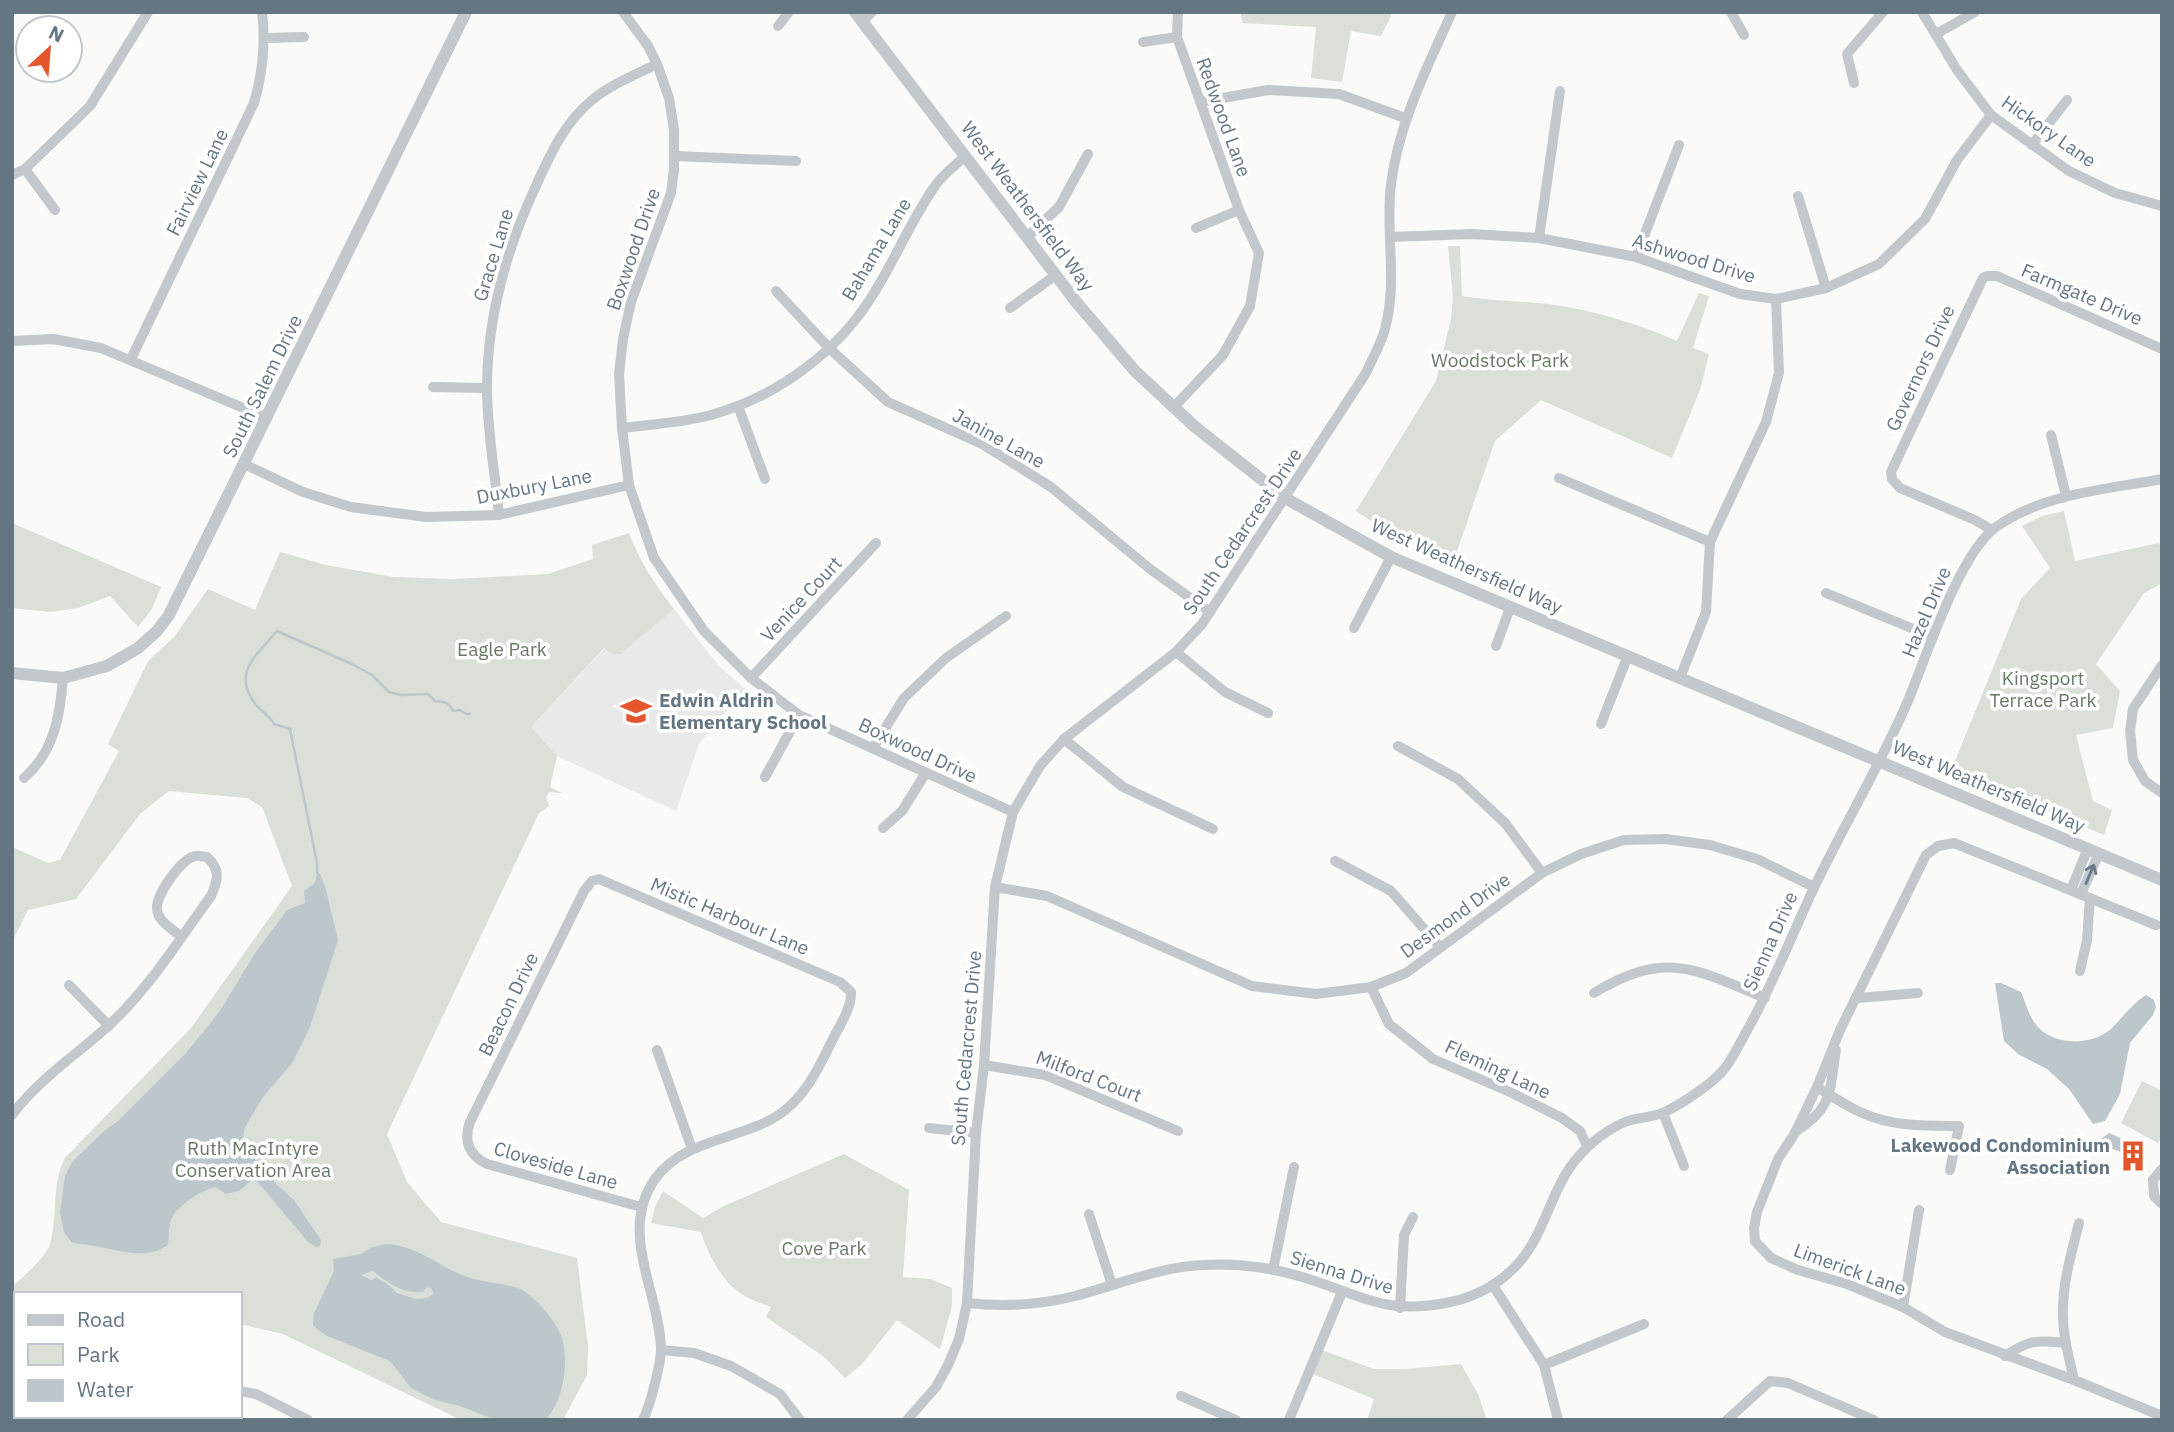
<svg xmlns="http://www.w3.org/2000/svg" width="2174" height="1432" viewBox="0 0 2174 1432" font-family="'IBM Plex Sans',sans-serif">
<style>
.built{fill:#e8e9e9}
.green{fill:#dadfd7}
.water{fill:#bbc7cb;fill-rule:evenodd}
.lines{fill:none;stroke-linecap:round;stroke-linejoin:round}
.stream{stroke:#bbc7cb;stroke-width:2.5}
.minor{stroke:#c3c8cc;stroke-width:10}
.tertiary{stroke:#c3c8cc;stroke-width:12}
.oneway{stroke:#6a7a87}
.labels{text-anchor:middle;stroke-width:7;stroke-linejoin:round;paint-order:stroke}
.street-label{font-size:19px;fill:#657683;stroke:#fff}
.park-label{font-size:19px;fill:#687a64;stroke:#fff}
.poi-label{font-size:19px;font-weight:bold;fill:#657683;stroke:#fff;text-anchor:start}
</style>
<rect width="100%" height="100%" fill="#fafaf8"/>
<polygon class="built" points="674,609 718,665 745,689 699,744 676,811 557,756 530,728 605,648 621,654"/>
<g class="green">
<polygon points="1241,12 1393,12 1381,36 1351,31 1342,82 1311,78 1316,27 1242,23"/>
<path d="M1448,246H1460L1462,296C1491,301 1519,301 1548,304C1592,310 1637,323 1677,341L1699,293L1709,296L1693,348L1709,354L1700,390L1672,458L1541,400L1495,441L1454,560L1388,532L1356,511L1436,381L1451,319L1453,298Z"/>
<polygon points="2064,511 2075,561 2159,543 2162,551 2162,583 2144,593 2096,664 2120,691 2113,728 2076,735 2093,801 2112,810 2104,835 1951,771 2021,599 2050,568 2022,526 2042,516"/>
<polygon points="12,523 161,587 152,609 138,627 110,596 78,608 51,612 12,608"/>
<path d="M629,533C640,562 655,585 674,609L621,654H613L604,648L531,727L557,756L550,787L562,793L549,792L546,797L549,806L539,813L387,1134L407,1182L441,1222L577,1258L588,1347L587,1375L563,1420H461L283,1334L240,1324V1294H16V1416H73L68,1420H12V1286C22,1279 46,1256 50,1245C58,1216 51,1185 65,1158L191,1028L292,886L262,807L247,798L169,791L141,813L76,899L28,910L12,942V847L48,863L60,860L119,751L108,744L148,661L174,637L208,589L255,610L280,552L326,565L393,577L454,579L548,574L593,559L592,545Z"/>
<polygon points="2142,1081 2162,1091 2162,1136 2158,1143 2121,1123"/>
<path d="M844,1154L909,1190L903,1277L931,1279L952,1288V1306L940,1349L897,1320L862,1364L845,1378L823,1356L766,1317L771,1307C762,1303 752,1301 745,1296C723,1284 708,1255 701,1232L651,1223L655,1207L663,1191L703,1218L724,1206Z"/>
<polygon points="1319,1349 1374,1369 1406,1369 1461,1364 1478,1394 1487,1420 1367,1420 1374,1399 1313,1374"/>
</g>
<g class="water">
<path d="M319,872L325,886L338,940L310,1027L293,1062L263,1097L245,1127L242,1142L244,1151L264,1166L277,1185L294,1200L321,1240L320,1246L316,1247L308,1242L257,1181L253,1179L239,1191L226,1194L215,1187C202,1190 179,1205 173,1216C168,1225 169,1235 168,1245C142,1264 103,1244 72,1243L64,1232L60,1213L65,1176L72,1162L104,1131L118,1121L186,1053L220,1011L255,953L287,910L305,903L304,891L315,883L317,873Z"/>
<path d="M1995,983H2001L2021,992C2025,1001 2028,1013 2034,1022C2049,1046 2091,1047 2111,1029C2123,1017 2131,1005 2146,995L2154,1000L2156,1007L2153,1015L2130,1043L2120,1094L2105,1121L2093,1124L2069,1089L2047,1069L2018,1054L2004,1041Z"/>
<polygon points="2109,1133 2125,1140 2121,1152 2107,1147 2100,1150 2097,1142"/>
<path d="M387,1244C416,1246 436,1264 462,1275C480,1283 502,1282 520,1289C535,1296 557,1322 562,1338C569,1362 564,1402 545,1420H496L460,1406L435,1400L411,1388L390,1361L327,1336L313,1326L314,1313L334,1271L333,1259L361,1254L372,1247ZM373,1271C388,1283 403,1294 423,1292L427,1287L432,1289L433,1294L427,1298L416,1299L397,1293L386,1283L376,1278L371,1280L361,1275Z"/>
</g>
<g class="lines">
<path class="stream" d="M317,873V863L290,729L274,724C269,715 262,712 256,705C231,673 256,656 277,631L352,664L372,675L389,692L401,695L428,694L435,701C444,701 449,703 453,711L460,710L466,714H470"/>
<g class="minor">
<polyline points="623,12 648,46 657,64 669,98 674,130 674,170 671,193 631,302 623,339 619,374 622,428 629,485 654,558 704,631 751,678 799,715 1013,812"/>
<polyline points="1731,12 1744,35"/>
<polyline points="1922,12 1957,70 1991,115 2069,171 2115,193 2162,206"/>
<polyline points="864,20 872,12"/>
<polyline points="778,26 789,12"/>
<polyline points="1936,34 1975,12"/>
<polyline points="265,38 304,37"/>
<polyline points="1143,42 1177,37"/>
<polyline points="1854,83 1847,54 1883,12"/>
<polyline points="1200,102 1268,90 1339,94 1405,118"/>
<polyline points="2032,145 2067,100"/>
<polyline points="675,156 796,161"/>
<polyline points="25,169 55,210"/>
<polyline points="12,175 25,169 90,106 148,12"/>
<polyline points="1798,196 1826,288"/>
<polyline points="1196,228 1239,210"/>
<polyline points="1027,237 1059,207 1088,154"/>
<polyline points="1391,237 1471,234 1539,238 1636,257 1740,294 1776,299 1826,288 1879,264 1925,219 1957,160 1991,115"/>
<polyline points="1539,238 1560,91"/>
<polyline points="1636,257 1679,145"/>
<polyline points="776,291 830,349 888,402 982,444 1051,487 1150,569 1210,612"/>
<polyline points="1010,308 1056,275"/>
<polyline points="12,341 53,339 101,348 267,418"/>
<path d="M131,359L254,103C263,72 266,44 262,12"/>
<polyline points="433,387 487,388"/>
<polyline points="738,406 765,479"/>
<polyline points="1173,408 1223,355 1250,306 1259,253 1239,210 1177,37 1178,12"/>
<path d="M622,428C652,424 682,423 711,415C777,397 839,351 874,293C896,258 911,220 935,186C942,175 955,166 965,156"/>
<polyline points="2051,435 2066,496"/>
<polyline points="244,464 303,492 351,507 426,517 499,515 629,485"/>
<polyline points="1559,478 1710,542"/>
<path d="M499,515C495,473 487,430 487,388C487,318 506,251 535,188C550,155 564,123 592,100C611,84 635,75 657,64"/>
<polyline points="1992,530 1975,520 1900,488 1892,479 1891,472 1983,278 1987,276 1997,276 2162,349"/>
<polyline points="1826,593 1933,637"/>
<polyline points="1354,628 1391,557"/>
<polyline points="1496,646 1510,608"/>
<polyline points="1176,652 1225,692 1268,713"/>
<polyline points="2162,665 2133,709 2130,731 2133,760 2145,781 2162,793"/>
<polyline points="751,678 876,543"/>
<polyline points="1680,678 1706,612 1710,542 1766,422 1779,373 1776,299"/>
<polyline points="1601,724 1627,658"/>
<polyline points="1064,739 1123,787 1213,829"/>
<polyline points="1398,746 1458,779 1505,823 1542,873"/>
<polyline points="873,748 904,698 946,658 1006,616"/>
<polyline points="765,777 799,715"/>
<path d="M24,778C54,752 60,716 63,678"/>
<polyline points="883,828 902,811 925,774"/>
<polyline points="1335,861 1391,891 1440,947"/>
<polyline points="995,887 1047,896 1252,986 1316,994 1371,987 1406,973 1542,873 1581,854 1624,840 1666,839 1710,845 1757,859 1814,887"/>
<polyline points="2071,890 2088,848"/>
<polyline points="2081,894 2099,853"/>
<polyline points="2156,925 1954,843 1938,846 1926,855 1840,1030 1817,1087 1795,1133 1778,1159 1757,1212 1754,1228 1755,1241 1771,1258 1798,1270 1847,1284 1903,1307 1945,1332 2074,1380 2162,1416"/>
<polyline points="2080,971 2087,940 2090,898"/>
<polyline points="69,985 109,1026"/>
<polyline points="1371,987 1389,1024 1433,1059 1510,1092 1562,1118 1580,1131 1587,1146"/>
<path d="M1594,993C1665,950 1694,968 1765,998"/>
<polyline points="1858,998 1918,993"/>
<polyline points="657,1050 692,1149"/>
<polyline points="984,1065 1045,1075 1178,1131"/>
<path d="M1817,1087C1831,1096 1845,1105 1860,1112C1892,1127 1926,1126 1959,1126L1950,1170"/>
<polyline points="1663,1113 1684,1166"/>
<path d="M12,1115C38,1080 75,1056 107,1027C148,990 178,941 211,896C218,880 221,870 207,857C203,857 199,855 196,856C182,857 156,895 157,908C157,921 172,929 182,937"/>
<polyline points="929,1128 976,1133"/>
<path d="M1795,1132C1834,1107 1829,1092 1836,1050"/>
<polyline points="2162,1169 2153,1180 2154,1196 2162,1204"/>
<path d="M641,1207L487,1164C469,1155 463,1141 470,1122L584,891L592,881L599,879L840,982L851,992C852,1008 839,1026 832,1041C819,1067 806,1096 780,1114C742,1140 684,1138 655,1179C618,1232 659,1291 661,1348C661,1364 650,1406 643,1420"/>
<polyline points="1089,1214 1112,1285"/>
<polyline points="1273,1270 1294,1167"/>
<polyline points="1494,1287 1544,1365 1558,1420"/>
<path d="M967,1303C1003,1307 1040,1305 1075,1296C1118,1285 1158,1267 1203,1265C1237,1263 1270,1267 1302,1277C1360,1294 1381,1315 1446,1303C1485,1296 1518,1273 1536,1237C1550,1210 1558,1180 1578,1157C1590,1143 1608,1129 1625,1122C1637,1117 1652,1118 1665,1112C1681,1104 1714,1083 1725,1068C1735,1055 1742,1039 1750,1025C1774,981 1792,935 1813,890C1844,824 1882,763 1910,696C1927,654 1960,553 1996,527C2044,493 2105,490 2162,479"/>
<polyline points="1903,1307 1919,1210"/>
<polyline points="1400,1308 1404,1235 1413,1217"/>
<polyline points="661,1350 694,1353 731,1366 780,1394 800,1420"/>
<path d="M2005,1356C2030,1339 2037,1340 2066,1343"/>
<polyline points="1544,1365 1644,1324"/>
<path d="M2074,1380C2069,1357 2062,1334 2063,1310C2063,1281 2072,1251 2079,1223"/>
<polyline points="240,1391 256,1394 308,1420"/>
<polyline points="1181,1396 1236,1420"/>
<polyline points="173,1420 177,1416"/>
<path d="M907,1420L936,1387L948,1365L959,1339L967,1303L976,1133L984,1065L995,887L1013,812L1040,766L1064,739L1176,652L1202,624L1366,373C1372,359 1381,344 1385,329C1398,282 1385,231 1391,184C1399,122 1427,68 1452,12"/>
<polyline points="1289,1420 1342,1292"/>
<polyline points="1727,1420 1770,1381 1788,1383 1874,1420"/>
</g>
<g class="tertiary">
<polyline points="855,12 1077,303 1135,371 1194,426 1285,498 1391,557 2162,880"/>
<polyline points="12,673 63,678 107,666 138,648 157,631 169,615 466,12"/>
</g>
</g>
<defs><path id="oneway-shaft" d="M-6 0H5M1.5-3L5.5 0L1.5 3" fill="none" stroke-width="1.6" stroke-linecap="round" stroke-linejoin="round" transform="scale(1.75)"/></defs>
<use class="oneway" href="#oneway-shaft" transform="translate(2090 874) rotate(-67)"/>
<defs>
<g id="school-bare" transform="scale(2.415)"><path d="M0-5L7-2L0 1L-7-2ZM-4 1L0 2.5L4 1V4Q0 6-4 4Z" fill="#e4572e" stroke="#fff" stroke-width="2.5" paint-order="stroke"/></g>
<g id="building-bare" transform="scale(2.415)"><path d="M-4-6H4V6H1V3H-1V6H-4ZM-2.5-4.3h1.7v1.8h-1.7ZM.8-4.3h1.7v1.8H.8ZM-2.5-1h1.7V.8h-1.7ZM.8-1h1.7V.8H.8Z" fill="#e4572e" stroke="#fff" stroke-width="2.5" paint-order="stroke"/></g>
</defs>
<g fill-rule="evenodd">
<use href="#school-bare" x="636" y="711"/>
<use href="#building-bare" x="2133" y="1156"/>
</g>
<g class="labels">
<g class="street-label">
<text transform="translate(1224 117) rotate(70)" y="7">Redwood Lane</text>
<text transform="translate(2049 131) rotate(35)" y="7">Hickory Lane</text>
<text transform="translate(197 182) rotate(-64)" y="7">Fairview Lane</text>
<text transform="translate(1028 206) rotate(53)" y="7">West Weathersfield Way</text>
<text transform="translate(633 249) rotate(-71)" y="7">Boxwood Drive</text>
<text transform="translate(876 249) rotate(-59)" y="7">Bahama Lane</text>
<text transform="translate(493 255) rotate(-73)" y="7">Grace Lane</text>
<text transform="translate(1694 258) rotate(17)" y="7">Ashwood Drive</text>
<text transform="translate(2082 294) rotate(23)" y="7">Farmgate Drive</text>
<text transform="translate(1920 368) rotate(-65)" y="7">Governors Drive</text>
<text transform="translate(262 386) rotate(-64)" y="7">South Salem Drive</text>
<text transform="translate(999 438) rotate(29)" y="7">Janine Lane</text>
<text transform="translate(534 486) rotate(-11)" y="7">Duxbury Lane</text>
<text transform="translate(1242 531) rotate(-56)" y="7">South Cedarcrest Drive</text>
<text transform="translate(1467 566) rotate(24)" y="7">West Weathersfield Way</text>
<text transform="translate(801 599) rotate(-47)" y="7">Venice Court</text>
<text transform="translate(1926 612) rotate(-67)" y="7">Hazel Drive</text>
<text transform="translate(918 750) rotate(25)" y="7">Boxwood Drive</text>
<text transform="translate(1989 786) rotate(23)" y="7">West Weathersfield Way</text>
<text transform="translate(1455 915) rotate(-36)" y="7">Desmond Drive</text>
<text transform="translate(730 916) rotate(23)" y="7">Mistic Harbour Lane</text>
<text transform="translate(1770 941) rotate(-66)" y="7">Sienna Drive</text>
<text transform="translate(508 1004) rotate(-64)" y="7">Beacon Drive</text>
<text transform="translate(966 1048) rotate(-85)" y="7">South Cedarcrest Drive</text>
<text transform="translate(1498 1069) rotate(25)" y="7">Fleming Lane</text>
<text transform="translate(1089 1076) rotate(21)" y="7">Milford Court</text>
<text transform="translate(556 1165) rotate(16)" y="7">Cloveside Lane</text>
<text transform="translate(1850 1269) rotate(20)" y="7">Limerick Lane</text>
<text transform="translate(1342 1272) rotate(17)" y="7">Sienna Drive</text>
</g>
<g class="park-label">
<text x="1500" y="367">Woodstock Park</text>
<text x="502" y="656">Eagle Park</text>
<text x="2043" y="685">Kingsport<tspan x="2043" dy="22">Terrace Park</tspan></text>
<text x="253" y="1155">Ruth MacIntyre<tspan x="253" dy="22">Conservation Area</tspan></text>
<text x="824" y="1255">Cove Park</text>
</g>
<g class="poi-label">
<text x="659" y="707">Edwin Aldrin<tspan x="659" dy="22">Elementary School</tspan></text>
<text x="2110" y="1152" text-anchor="end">Lakewood Condominium<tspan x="2110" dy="22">Association</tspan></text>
</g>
</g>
<rect width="2174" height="1432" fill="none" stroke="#657683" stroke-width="28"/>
<rect x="14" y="1292" width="228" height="126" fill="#ffffff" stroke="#c1c8cd" stroke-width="2"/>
<rect x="28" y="1315" width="35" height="10" fill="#c3c8cc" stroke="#c1c8cd" stroke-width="2"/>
<text x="77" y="1327" font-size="21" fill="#657683">Road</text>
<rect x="28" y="1344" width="35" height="21" fill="#dadfd7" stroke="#c1c8cd" stroke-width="2"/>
<text x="77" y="1362" font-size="21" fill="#657683">Park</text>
<rect x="28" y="1380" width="35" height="21" fill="#bbc7cb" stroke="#c1c8cd" stroke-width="2"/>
<text x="77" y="1397" font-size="21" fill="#657683">Water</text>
<g transform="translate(49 49) rotate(26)"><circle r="33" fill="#ffffff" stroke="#c1c8cd" stroke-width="2"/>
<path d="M0-5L12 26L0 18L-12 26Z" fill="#e4572e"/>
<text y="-10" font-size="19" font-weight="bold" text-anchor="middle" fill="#657683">N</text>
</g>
</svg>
